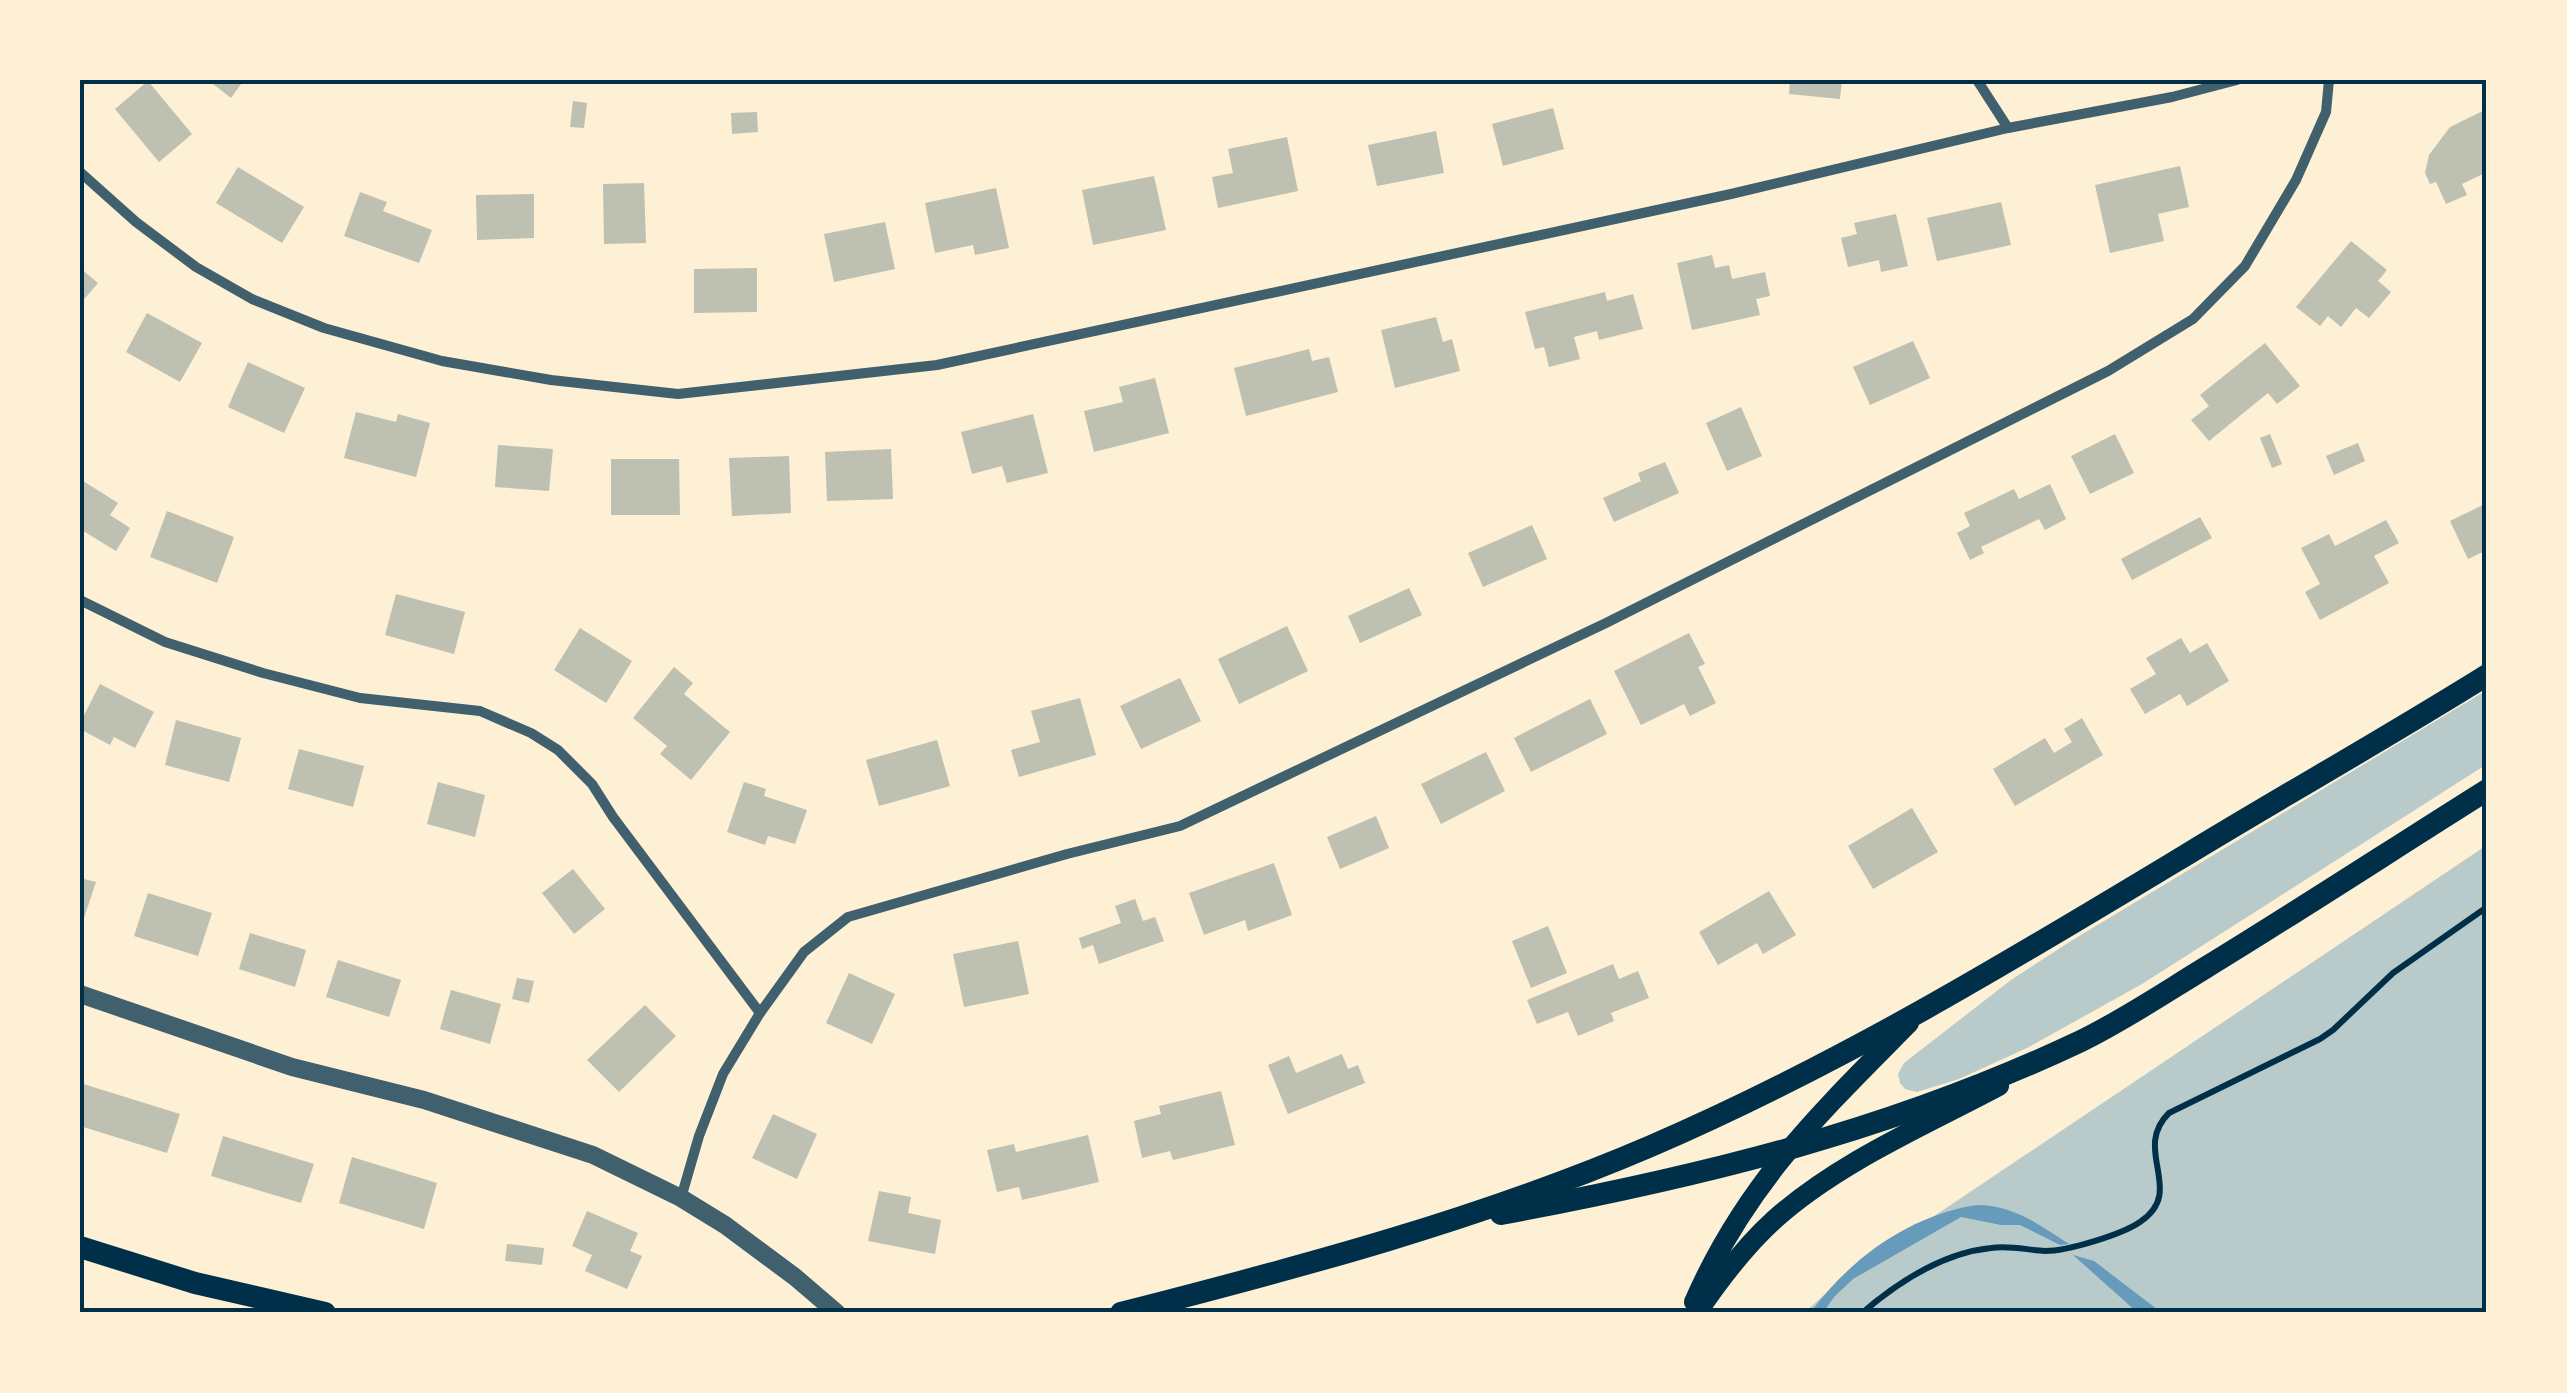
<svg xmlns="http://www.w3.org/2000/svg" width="2567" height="1393" viewBox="0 0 2567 1393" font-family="Lato,sans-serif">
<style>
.green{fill:#b9caca}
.water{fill:#669bbc}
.building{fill:#bec0b2}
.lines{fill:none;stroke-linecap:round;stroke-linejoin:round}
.path{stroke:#003049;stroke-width:6}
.minor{stroke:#3f606c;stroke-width:10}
.tertiary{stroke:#3f606c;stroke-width:18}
.secondary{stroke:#003049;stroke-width:20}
.primary{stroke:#003049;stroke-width:22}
.neatline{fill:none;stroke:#003049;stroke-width:4}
</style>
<rect width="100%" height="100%" fill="#fdf0d5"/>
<g class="green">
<polygon points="2487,690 2487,764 2142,984 2027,1048 1959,1079 1917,1092 1905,1089 1900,1083 1898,1074 1904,1063 2011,980 2071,941"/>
<polygon points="2487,845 2487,1313 1804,1313 1845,1276"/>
</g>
<g class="water">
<path d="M1977,1205C2013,1205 2040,1225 2069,1244L2060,1245L2020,1225H2001L1961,1217L1853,1279L1834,1297L1823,1313H1810C1850,1259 1909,1215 1977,1205Z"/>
<polygon points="2073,1255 2094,1261 2162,1313 2138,1313"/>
</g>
<g class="building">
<polygon points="208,80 244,80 231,98"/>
<polygon points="1790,80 1842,80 1840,99 1789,94"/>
<polygon points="148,81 192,134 159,162 115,109"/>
<polygon points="573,101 587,103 584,128 570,127"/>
<polygon points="1553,108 1564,149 1503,166 1492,124"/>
<polygon points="2487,109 2487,172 2462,184 2467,195 2446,204 2436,182 2430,184 2425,173 2429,155 2450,127"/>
<polygon points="757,112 758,132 732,134 731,113"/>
<polygon points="1436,131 1444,173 1377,186 1368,145"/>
<polygon points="1287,137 1298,191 1218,208 1212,177 1233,173 1228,149"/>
<polygon points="2180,166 2189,207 2158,214 2164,241 2110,253 2095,185"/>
<polygon points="238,167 304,207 282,243 216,203"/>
<polygon points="1154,176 1166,230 1093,245 1082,190"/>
<polygon points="644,183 646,243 604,244 603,184"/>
<polygon points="996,188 1009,248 975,255 973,245 935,253 925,203"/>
<polygon points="360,192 387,202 383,211 432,230 419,263 344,236"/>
<polygon points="534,194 534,238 477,240 476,195"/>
<polygon points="2001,202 2011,245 1937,261 1927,218"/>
<polygon points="1896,214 1908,266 1881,272 1879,260 1848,267 1841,238 1857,234 1854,223"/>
<polygon points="885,222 895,269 834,282 824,234"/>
<polygon points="2351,241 2387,270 2378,281 2391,292 2369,318 2356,308 2341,327 2328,316 2320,326 2296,307"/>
<polygon points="1712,255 1715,268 1729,265 1732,279 1765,272 1770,296 1756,299 1760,315 1692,330 1677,263"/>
<polygon points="80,268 98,283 80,304"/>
<polygon points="757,268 757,312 694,313 694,269"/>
<polygon points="1605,292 1607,301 1633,294 1643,329 1599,340 1597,331 1574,337 1580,359 1549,367 1544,347 1535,349 1525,312"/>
<polygon points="147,313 202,343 180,382 126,352"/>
<polygon points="1436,317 1443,342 1452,339 1460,371 1395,388 1381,330"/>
<polygon points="1913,341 1930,378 1870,405 1853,367"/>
<polygon points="2265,343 2300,386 2277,404 2268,393 2209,441 2191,420 2209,406 2200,395"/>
<polygon points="1309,349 1312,361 1329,357 1338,392 1246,416 1234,368"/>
<polygon points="248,362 305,388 284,433 228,407"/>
<polygon points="1155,378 1169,433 1094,452 1084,411 1123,402 1119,387"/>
<polygon points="1741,407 1762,456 1727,471 1706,423"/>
<polygon points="356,412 396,422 398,414 430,423 416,477 344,458"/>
<polygon points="1033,414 1048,473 1007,483 1002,466 972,474 961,432"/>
<polygon points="2115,434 2134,473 2090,494 2071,456"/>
<polygon points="2270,434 2282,464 2272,468 2260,438"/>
<polygon points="2358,443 2365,461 2334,475 2326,456"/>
<polygon points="498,445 553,449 549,491 495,487"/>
<polygon points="891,449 893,499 827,501 825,452"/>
<polygon points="789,456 791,513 732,516 729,458"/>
<polygon points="611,459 679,459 680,515 611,515"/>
<polygon points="1665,462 1679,493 1614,522 1603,498 1641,481 1638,473"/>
<polygon points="80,479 118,503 110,515 130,528 116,551 80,529"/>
<polygon points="2050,484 2066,519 2045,530 2039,519 1981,547 1984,553 1970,560 1957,533 1970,526 1964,513 2014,489 2019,499"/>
<polygon points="2487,503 2487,550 2468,559 2450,521"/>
<polygon points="167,511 234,537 217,583 150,557"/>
<polygon points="2200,517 2212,538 2132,580 2121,559"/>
<polygon points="2386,520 2399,543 2374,556 2389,583 2320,620 2305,592 2320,584 2301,548 2329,534 2335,546"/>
<polygon points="1532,525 1547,559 1483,587 1468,553"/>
<polygon points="1409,588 1422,615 1360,643 1348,616"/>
<polygon points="396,594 465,612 454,654 385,635"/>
<polygon points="1287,626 1308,671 1239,704 1218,659"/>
<polygon points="580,628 632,661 606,703 554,670"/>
<polygon points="1689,633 1705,664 1698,667 1716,703 1690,716 1684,704 1641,725 1614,671"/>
<polygon points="2181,638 2190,653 2207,643 2229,681 2187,706 2180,694 2145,714 2130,689 2156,674 2146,658"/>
<polygon points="674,667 693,683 684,694 730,732 691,780 660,754 667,746 633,718"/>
<polygon points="1180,678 1201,721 1141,749 1120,706"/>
<polygon points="100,684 154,712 135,748 114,737 110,745 80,729 80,723"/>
<polygon points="1080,698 1096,755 1019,777 1011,750 1040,742 1031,711"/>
<polygon points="1590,699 1607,734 1531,772 1514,738"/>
<polygon points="2082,718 2103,755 2015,806 1993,769 2045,738 2054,753 2072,742 2064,729"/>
<polygon points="176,720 241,738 229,782 165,765"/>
<polygon points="937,740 950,786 879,806 866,760"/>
<polygon points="299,749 364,766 353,807 288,789"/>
<polygon points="1486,752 1505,791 1441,824 1421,784"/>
<polygon points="438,782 485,795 475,837 427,824"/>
<polygon points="744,782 766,789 764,796 807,810 795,844 768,836 765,845 727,832"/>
<polygon points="1912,808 1938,852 1873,889 1848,846"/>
<polygon points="1376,816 1389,848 1340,869 1327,837"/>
<polygon points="1274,863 1292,915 1248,931 1245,920 1204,935 1189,893"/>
<polygon points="573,869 605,909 574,934 542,893"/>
<polygon points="80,878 96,882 84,918 80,917"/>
<polygon points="1769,891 1796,935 1763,954 1757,943 1718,965 1699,932"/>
<polygon points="148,893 212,913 198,956 134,936"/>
<polygon points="1135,899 1143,921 1155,917 1164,941 1099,964 1093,945 1082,949 1079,938 1121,923 1115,906"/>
<polygon points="1548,926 1567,973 1531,988 1512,941"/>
<polygon points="250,933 306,950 295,987 239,969"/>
<polygon points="1018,941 1029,994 964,1007 953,954"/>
<polygon points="338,960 401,980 389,1017 326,997"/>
<polygon points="1613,964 1619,979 1638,971 1649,998 1611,1013 1614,1021 1578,1036 1568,1012 1537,1024 1527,1000"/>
<polygon points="849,973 895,994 872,1044 826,1023"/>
<polygon points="517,978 534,981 529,1003 512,999"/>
<polygon points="451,990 501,1004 490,1044 440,1029"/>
<polygon points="645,1005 676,1036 619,1092 587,1060"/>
<polygon points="1342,1054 1348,1069 1358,1065 1365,1083 1288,1114 1268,1065 1289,1056 1296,1073"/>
<polygon points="80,1083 180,1114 167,1153 80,1126"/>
<polygon points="1221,1091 1235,1145 1173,1160 1170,1151 1142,1158 1134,1121 1161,1114 1159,1106"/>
<polygon points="773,1114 817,1134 797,1179 752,1158"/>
<polygon points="1088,1135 1099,1182 1022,1200 1019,1187 997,1192 987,1150 1014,1144 1016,1152"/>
<polygon points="223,1136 314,1164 301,1203 211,1176"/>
<polygon points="352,1157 437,1183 424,1229 339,1203"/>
<polygon points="879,1191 911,1197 908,1213 941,1220 935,1254 868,1241"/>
<polygon points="587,1211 638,1233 630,1251 642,1256 627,1289 585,1271 592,1255 572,1246"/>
<polygon points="507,1244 544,1248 542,1265 505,1261"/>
</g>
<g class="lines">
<path class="path" d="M1862,1313C1898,1282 1942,1253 1991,1248C2009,1245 2027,1250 2045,1251C2067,1251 2121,1235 2140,1222C2187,1191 2131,1150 2169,1113L2320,1039L2333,1030L2393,973L2487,907"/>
<g class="minor">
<polyline points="1977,80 2008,128"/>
<polyline points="80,172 136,222 196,267 252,299 324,328 442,361 551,380 678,394 937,365 1731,194 2008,128 2172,97 2237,80"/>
<polyline points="80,600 165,642 263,673 360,698 480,711 531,733 558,750 592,784 613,817 760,1013"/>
<polyline points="681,1198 699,1136 723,1074 760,1013 804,952 848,917 1067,854 1180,826 1606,623 2108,371 2193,319 2245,266 2296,180 2326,112 2329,80"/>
</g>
<polyline class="tertiary" points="80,994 292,1067 424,1100 593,1155 681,1198 725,1225 795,1277 837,1313"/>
<g class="secondary">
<path d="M1694,1302C1746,1183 1820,1113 1909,1023"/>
<path d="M1697,1313C1720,1279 1745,1246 1775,1219C1839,1162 1924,1126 1999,1086"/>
</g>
<g class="primary">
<path d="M1501,1214C1704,1176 1893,1130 2081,1041C2124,1020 2164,993 2205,968C2300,910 2393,849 2487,790"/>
<polyline points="80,1247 195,1283 325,1313"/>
<path d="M1121,1313C1301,1267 1481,1219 1651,1146C1839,1065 2012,960 2186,855C2286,794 2388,737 2487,675"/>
</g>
</g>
<rect width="2567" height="1393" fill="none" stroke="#fdf0d5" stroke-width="165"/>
<rect x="82" y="82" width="2402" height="1228" class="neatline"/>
</svg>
